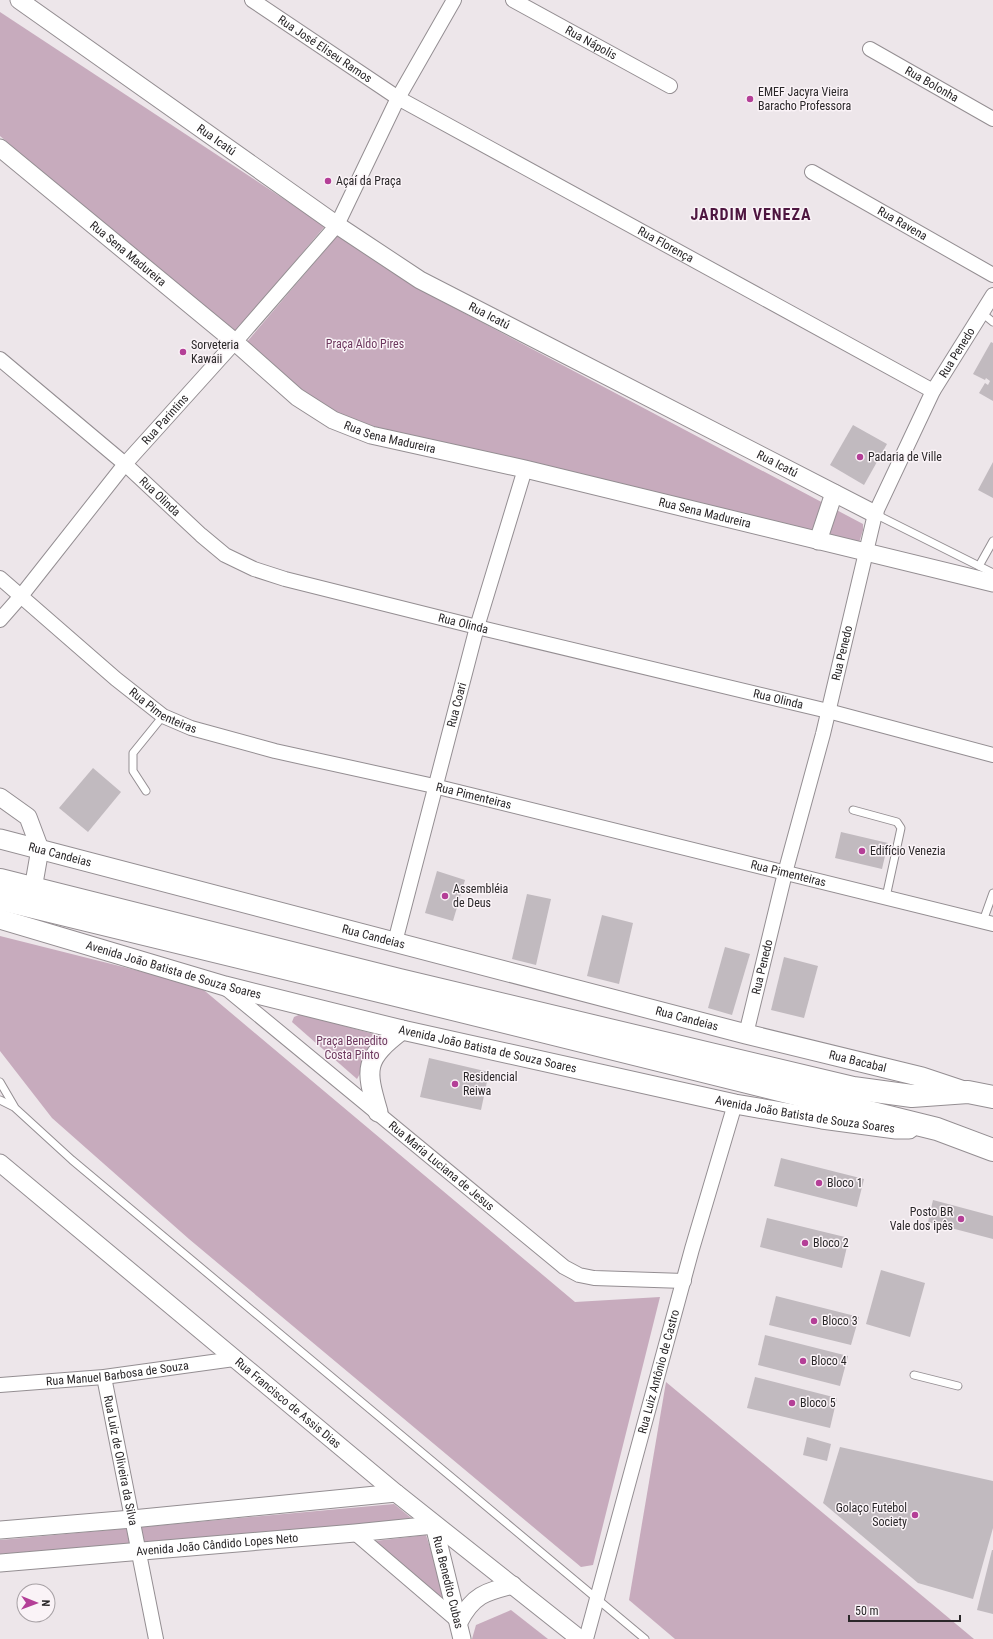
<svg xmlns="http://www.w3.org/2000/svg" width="993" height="1639" viewBox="0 0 993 1639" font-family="'Roboto Condensed',sans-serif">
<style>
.green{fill:#c7abbd}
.building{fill:#c1babf}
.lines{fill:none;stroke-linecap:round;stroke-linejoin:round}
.service-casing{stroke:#948e92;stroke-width:9}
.minor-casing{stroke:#948e92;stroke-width:16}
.tertiary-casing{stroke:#948e92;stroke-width:19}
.secondary-casing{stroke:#948e92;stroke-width:21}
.primary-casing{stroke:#948e92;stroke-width:24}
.service{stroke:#fff;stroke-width:7}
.minor{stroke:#fff;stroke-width:14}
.tertiary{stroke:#fff;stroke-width:17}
.secondary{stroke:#fff;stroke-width:19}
.primary{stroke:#fff;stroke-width:22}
.poi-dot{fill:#b43f97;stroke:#faf3f7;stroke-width:1.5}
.labels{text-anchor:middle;stroke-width:3;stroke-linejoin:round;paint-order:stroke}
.street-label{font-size:12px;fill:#2a2729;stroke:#faf3f7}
.poi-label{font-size:12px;fill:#2a2729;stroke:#faf3f7;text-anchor:start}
.park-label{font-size:12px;fill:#6d385e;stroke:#faf3f7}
.district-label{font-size:16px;font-weight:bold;letter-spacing:1px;fill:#4e1640;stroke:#faf3f7}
</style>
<rect width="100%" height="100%" fill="#ede6ea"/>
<g class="green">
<polygon points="0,12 325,226 234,334 0,136"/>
<polygon points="338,235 415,287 863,524 863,530 858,546 372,426 334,415 301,392 246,343"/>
<polygon points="0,936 199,986 575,1302 660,1297 593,1565 581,1567 189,1239 52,1118 0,1051"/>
<polygon points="301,1014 381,1036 357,1079 292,1022 294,1017"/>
<polygon points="666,1382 974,1639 675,1639 629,1600"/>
<polygon points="394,1504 415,1521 0,1554 0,1540"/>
<polygon points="426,1535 451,1612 375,1541"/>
<polygon points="511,1610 548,1639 472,1639 476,1625"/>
</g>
<g class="building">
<polygon points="991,342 993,343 993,401 979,393 985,383 988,385 990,381 986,378 985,380 973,374"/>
<polygon points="853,425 887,444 864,485 830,465"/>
<polygon points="993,462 993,498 978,490"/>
<polygon points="93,768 121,792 88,832 59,808"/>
<polygon points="841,832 888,843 882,869 835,858"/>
<polygon points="437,871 465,880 453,921 425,913"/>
<polygon points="527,894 551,899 536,965 512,959"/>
<polygon points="602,915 633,923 619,984 587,976"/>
<polygon points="725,947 750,954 732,1015 708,1008"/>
<polygon points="784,957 818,966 804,1018 771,1010"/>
<polygon points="429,1058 489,1072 481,1110 420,1097"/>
<polygon points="781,1158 864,1179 857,1207 774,1186"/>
<polygon points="933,1200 993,1216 993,1239 928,1222"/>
<polygon points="767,1218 849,1238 842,1268 760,1247"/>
<polygon points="881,1270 925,1283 910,1337 866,1324"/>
<polygon points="776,1296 859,1317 851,1345 769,1325"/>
<polygon points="765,1335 848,1356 840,1386 758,1365"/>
<polygon points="755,1377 837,1398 830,1428 747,1408"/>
<polygon points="807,1437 831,1444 827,1461 803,1455"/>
<polygon points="840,1447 993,1481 993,1528 973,1599 918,1583 823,1503"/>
<polygon points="992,1550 993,1550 993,1614 977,1610"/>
</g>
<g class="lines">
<g class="service-casing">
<g id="service">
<polyline points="982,313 993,322"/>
<polyline points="875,514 993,573"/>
<polyline points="979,566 993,541"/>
<polyline points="146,791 133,771 133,753 163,716"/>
<polyline points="853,810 897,822 901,828 886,897"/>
<polyline points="983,921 993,893"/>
<polyline points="0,1082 14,1106"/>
<polyline points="0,1100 14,1107 72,1160 645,1639"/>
<polyline points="914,1375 958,1386"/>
</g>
</g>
<g class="minor-casing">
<g id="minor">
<path id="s1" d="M252,0L398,98L933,391"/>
<path id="s2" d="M513,0L670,86"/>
<path id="s3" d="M870,49L993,119"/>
<path id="s4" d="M812,172L993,275"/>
<path id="s5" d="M0,359L125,464L201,535L225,555L254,569L285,579L477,627L828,711L993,755"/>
<path id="s6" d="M0,578L116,679L163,716L191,728L275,751L434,786L993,924"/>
<path id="s7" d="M0,620L21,596L125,464L235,342L337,225L398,98L454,0"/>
<path id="s8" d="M395,942L477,627L525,469"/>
<path id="s9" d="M227,989L564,1267L579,1275L594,1278L684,1281"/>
<path id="s10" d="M746,1034L785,873L823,734L875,514L933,391L993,295"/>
<path id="s11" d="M104,1377L156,1639"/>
<path id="s12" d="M0,1385L104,1377L234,1359"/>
<polyline points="355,1533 459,1622"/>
<path id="s13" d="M586,1639L692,1249L735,1104"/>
</g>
</g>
<g class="tertiary-casing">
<g id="tertiary">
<path id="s14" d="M19,0L337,225L420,280L875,514"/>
<path id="s15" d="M0,148L235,342L297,397L333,420L371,435L525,469L993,583"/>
<polyline points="818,541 834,493"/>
<polyline points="0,797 28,817 40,849 33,889 29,899"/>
<path id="s16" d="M0,1163L396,1493L580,1639"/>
<path id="s17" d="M434,1525L462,1639"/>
<polyline points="0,1530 132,1519 396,1493"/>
<path id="s18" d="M0,1563L355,1533L434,1525"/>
<path d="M459,1622C473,1595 485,1592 513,1585"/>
</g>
</g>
<g class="secondary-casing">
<g id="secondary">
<path id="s19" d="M0,839L746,1034L922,1077L964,1091"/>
<path id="s20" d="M0,919L225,986L402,1030L735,1104L822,1119L896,1129H909"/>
<path d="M378,1112C365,1068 364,1059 402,1030"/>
</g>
</g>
<g class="primary-casing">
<g id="primary">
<polyline points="0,880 399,980 853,1088 912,1096 968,1092 993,1097"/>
<polyline points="0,899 396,995 937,1129 993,1150"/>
</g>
</g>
<use href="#service" class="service"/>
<use href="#minor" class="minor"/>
<use href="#tertiary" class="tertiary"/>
<use href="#secondary" class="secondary"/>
<use href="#primary" class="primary"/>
</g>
<g class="poi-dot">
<circle cx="750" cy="99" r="4"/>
<circle cx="328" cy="181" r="4"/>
<circle cx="183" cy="352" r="4"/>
<circle cx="860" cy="457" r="4"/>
<circle cx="862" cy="851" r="4"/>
<circle cx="445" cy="896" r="4"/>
<circle cx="455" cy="1084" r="4"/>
<circle cx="819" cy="1183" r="4"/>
<circle cx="961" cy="1219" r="4"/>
<circle cx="805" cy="1243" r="4"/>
<circle cx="814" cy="1321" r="4"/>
<circle cx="803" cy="1361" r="4"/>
<circle cx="792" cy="1403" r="4"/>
<circle cx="915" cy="1515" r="4"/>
</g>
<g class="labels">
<g class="street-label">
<text dy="4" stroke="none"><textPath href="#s2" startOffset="89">Rua Nápolis</textPath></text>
<text dy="4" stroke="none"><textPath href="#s1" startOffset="88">Rua José Eliseu Ramos</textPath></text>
<text dy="4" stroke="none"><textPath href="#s3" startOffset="71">Rua Bolonha</textPath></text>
<text dy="4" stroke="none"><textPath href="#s14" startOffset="242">Rua Icatú</textPath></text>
<text dy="4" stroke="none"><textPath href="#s4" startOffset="104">Rua Ravena</textPath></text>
<text dy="4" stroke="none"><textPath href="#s1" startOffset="481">Rua Florença</textPath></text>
<text dy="4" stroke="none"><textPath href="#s15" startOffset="166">Rua Sena Madureira</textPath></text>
<text dy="4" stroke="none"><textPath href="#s14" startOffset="567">Rua Icatú</textPath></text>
<text dy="4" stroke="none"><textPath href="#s10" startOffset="717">Rua Penedo</textPath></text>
<text dy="4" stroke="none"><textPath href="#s7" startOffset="260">Rua Parintins</textPath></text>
<text dy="4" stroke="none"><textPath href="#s15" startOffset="490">Rua Sena Madureira</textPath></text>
<text dy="4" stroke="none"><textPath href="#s14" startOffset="891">Rua Icatú</textPath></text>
<text dy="4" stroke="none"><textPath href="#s5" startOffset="211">Rua Olinda</textPath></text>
<text dy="4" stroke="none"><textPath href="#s15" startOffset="814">Rua Sena Madureira</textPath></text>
<text dy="4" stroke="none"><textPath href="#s5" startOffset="547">Rua Olinda</textPath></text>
<text dy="4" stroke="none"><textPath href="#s10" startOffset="393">Rua Penedo</textPath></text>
<text dy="4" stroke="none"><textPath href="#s5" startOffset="871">Rua Olinda</textPath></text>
<text dy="4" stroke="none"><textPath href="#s8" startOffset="245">Rua Coari</textPath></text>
<text dy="4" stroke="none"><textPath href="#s6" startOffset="211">Rua Pimenteiras</textPath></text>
<text dy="4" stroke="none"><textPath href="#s6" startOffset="535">Rua Pimenteiras</textPath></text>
<text dy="4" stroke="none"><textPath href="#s19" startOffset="62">Rua Candeias</textPath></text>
<text dy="4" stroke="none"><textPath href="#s6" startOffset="859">Rua Pimenteiras</textPath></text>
<text dy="4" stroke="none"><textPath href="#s19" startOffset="386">Rua Candeias</textPath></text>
<text dy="4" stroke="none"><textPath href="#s10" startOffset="69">Rua Penedo</textPath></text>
<text dy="4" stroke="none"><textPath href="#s20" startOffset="181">Avenida João Batista de Souza Soares</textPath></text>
<text dy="4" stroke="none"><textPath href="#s19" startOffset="710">Rua Candeias</textPath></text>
<text dy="4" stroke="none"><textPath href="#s20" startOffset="505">Avenida João Batista de Souza Soares</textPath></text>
<text dy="4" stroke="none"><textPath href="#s19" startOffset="886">Rua Bacabal</textPath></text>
<text dy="4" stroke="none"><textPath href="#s20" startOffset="829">Avenida João Batista de Souza Soares</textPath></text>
<text dy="4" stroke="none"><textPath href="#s9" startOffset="278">Rua Maria Luciana de Jesus</textPath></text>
<text dy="4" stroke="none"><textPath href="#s13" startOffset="277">Rua Luiz Antônio de Castro</textPath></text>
<text dy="4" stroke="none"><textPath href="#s12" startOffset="118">Rua Manuel Barbosa de Souza</textPath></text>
<text dy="4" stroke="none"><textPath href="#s16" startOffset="375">Rua Francisco de Assis Dias</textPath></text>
<text dy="4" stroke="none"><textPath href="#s11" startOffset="85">Rua Luiz de Oliveira da Silva</textPath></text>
<text dy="4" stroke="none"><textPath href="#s18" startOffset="218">Avenida João Cândido Lopes Neto</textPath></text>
<text dy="4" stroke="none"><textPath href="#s17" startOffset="59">Rua Benedito Cubas</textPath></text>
</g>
<g class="poi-label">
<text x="758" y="96">EMEF Jacyra Vieira<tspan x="758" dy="14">Baracho Professora</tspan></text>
<text x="336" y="185">Açaí da Praça</text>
<text x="191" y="349">Sorveteria<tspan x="191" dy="14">Kawaii</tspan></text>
<text x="868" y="461">Padaria de Ville</text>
<text x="870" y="855">Edifício Venezia</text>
<text x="453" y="893">Assembléia<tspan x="453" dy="14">de Deus</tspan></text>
<text x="463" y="1081">Residencial<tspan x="463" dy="14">Reiwa</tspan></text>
<text x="827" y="1187">Bloco 1</text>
<text x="953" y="1216" text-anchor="end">Posto BR<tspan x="953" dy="14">Vale dos ipês</tspan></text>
<text x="813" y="1247">Bloco 2</text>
<text x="822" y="1325">Bloco 3</text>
<text x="811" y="1365">Bloco 4</text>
<text x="800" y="1407">Bloco 5</text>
<text x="907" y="1512" text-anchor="end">Golaço Futebol<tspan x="907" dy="14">Society</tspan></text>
</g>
<g class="park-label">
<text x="365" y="348">Praça Aldo Pires</text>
<text x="352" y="1045">Praça Benedito<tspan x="352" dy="14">Costa Pinto</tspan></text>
</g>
<g class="district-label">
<text x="751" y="220">JARDIM VENEZA</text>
</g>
</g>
<g transform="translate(36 1603) rotate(91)"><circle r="19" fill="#faf3f7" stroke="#a7a1a5"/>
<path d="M0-3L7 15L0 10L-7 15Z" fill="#b43f97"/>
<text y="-6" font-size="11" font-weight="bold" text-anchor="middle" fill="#2a2729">N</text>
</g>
<path d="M849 1615v6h111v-6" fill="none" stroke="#2a2729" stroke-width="2"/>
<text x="855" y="1615" font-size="12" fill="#2a2729" stroke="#faf3f7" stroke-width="3" paint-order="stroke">50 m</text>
</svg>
